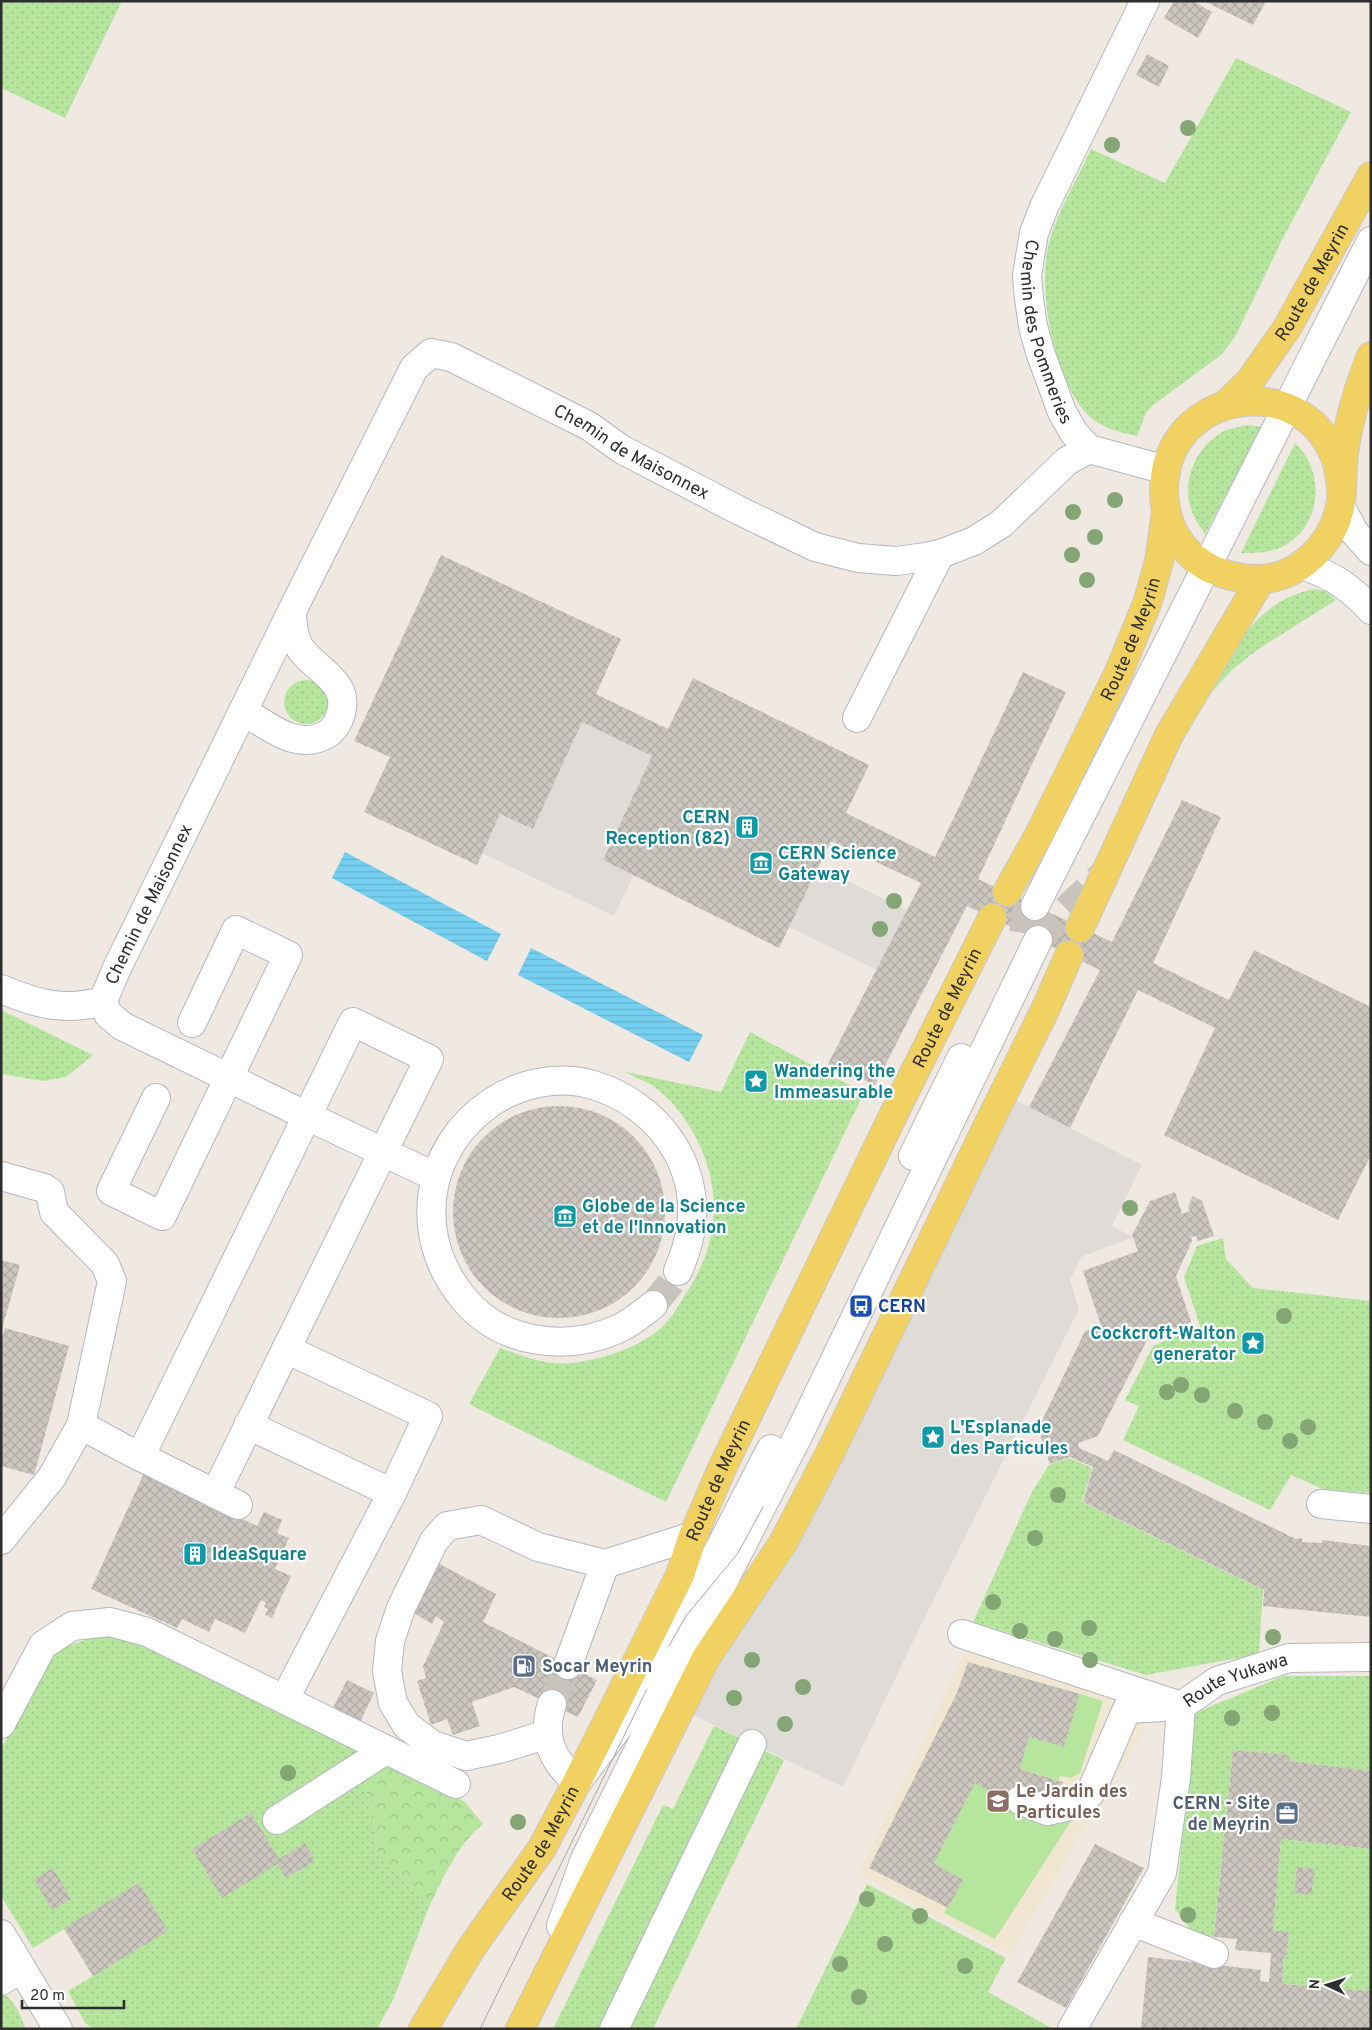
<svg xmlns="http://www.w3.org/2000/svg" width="1372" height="2030" viewBox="0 0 1372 2030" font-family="Overpass,sans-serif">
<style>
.education{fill:#f0e6d1}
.grass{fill:url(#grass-dots)}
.forest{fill:url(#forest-crowns)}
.garden{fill:#b6e59e}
.plaza{fill:#dfdcd8}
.water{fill:url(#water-rules)}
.building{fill:url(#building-cross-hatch)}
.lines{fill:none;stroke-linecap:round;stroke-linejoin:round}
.minor-tunnel{stroke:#c8c4bd;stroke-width:28;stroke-dasharray:28 14;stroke-linecap:butt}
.minor-casing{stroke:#b4b7c1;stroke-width:30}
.major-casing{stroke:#c9c9c9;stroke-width:30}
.minor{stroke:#fff;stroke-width:28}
.major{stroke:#f2d163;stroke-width:28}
.tram{stroke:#a3a6b8;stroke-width:1}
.tree{fill:#84a574}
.labels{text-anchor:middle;stroke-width:4.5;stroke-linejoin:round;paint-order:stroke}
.street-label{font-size:18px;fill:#2e2e2e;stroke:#fff}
.culture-label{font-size:18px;font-weight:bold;fill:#0d838f;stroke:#fff;text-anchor:start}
.transit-label{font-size:18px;font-weight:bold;fill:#164399;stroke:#fff;text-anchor:start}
.service-label{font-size:18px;font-weight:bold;fill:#4e5e75;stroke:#fff;text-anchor:start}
.education-label{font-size:18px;font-weight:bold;fill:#785e54;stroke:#fff;text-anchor:start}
</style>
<defs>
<pattern id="grass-dots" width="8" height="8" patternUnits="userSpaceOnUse" patternTransform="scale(1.25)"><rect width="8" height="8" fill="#b6e59e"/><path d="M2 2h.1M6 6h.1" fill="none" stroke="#9dc588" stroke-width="1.8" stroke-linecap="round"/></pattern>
<pattern id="forest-crowns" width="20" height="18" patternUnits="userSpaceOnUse" patternTransform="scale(1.25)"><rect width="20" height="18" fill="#b6e59e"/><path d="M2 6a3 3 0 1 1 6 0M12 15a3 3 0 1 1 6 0" fill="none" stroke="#9dc588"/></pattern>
<pattern id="water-rules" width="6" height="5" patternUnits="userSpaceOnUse" patternTransform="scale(1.25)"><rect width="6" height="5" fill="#75cff0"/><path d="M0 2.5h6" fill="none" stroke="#66b2ce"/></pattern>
<pattern id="building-cross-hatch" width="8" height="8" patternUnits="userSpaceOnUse" patternTransform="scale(1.25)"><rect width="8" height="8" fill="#cbc7bf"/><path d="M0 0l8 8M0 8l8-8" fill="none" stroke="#afaba4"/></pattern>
</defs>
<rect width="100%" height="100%" fill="#efe9e1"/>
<polygon class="education" points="965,1652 1140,1698 1145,1728 1010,1955 858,1874"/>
<g class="grass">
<polygon points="1,1 122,1 65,118 1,88"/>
<path d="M1236,58L1351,112L1283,238L1235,337L1221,355L1153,405L1146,413L1137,436C1121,433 1100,427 1088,415C1054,379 1037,291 1049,243C1058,210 1077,180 1091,149L1165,183Z"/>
<path d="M1247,425L1262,427L1205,534C1202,529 1197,523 1195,518C1178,487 1194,447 1224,431C1231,428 1240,427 1247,425Z"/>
<path d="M1295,443C1326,472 1322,527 1282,547C1268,553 1255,553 1241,553Z"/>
<path d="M1314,589L1325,591L1336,600L1257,650L1231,671L1211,693C1234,647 1258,600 1314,589Z"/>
<circle cx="306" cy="702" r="22"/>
<polygon points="1,1010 93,1055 66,1077 43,1081 1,1074"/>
<path d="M750,1032L864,1093L666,1502L469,1404L500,1348C515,1353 531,1360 547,1362C566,1366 588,1361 607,1356C626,1350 649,1340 663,1326C673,1316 680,1303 687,1292C719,1242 723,1191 696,1138C687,1120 673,1101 656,1088C648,1082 636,1078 626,1072L721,1092Z"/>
<polygon points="1223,1238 1226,1259 1253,1288 1371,1301 1371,1493 1325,1490 1291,1475 1270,1510 1123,1440 1139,1406 1125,1400 1153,1346 1200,1326 1184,1277 1197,1246"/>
<polygon points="1069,1458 1092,1468 1082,1502 1263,1590 1259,1654 1146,1675 973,1622 1032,1492 1049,1465"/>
<polygon points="105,1633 140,1641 389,1761 365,1781 378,1856 429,1907 393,2000 377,2029 93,2029 85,2023 68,1991 93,1976 64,1929 33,1948 1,1896 1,1749 53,1651"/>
<polygon points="1283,1676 1371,1676 1371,1771 1289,1761 1289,1755 1233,1750 1214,1937 1194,1934 1175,1909 1195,1713"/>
<polygon points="714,1726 746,1741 605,2029 553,2029 663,1805 673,1809"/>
<polygon points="759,1748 784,1760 653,2029 624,2029"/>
<polygon points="1281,1839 1371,1849 1371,1991 1282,1984 1284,1955 1287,1955 1289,1932 1273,1930"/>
<polygon points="867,1884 1006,1958 988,1992 1053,2029 796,2029"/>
<path d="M1,1993C15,1998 20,2016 26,2029H1Z"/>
</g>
<path class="forest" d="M389,1761L465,1802L483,1824C457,1845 444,1877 429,1907L378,1856L365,1781Z"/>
<g class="garden">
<polygon points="1080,1694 1103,1701 1080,1773 1071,1778 1060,1776 1059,1780 1020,1769 1029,1737 1064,1747"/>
<polygon points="975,1783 1075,1815 995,1939 944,1913 963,1880 934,1863"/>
</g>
<g class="plaza">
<polygon points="582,722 652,756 603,860 634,875 614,916 482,853 500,814 533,829"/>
<polygon points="818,867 907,910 877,970 789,927"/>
<polygon points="1013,1099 1142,1165 1112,1226 1133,1237 1081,1257 1070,1280 1079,1309 920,1627 843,1787 691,1714"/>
</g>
<g class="water">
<polygon points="345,852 501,934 487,961 332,878"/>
<polygon points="531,948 703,1035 689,1062 518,975"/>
</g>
<g class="building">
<polygon points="1174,1 1193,1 1212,12 1198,38 1164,18"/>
<polygon points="1204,1 1266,1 1253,25"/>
<polygon points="1147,54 1169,66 1159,87 1136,75"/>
<polygon points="441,555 621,639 596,694 668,729 693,678 869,765 846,813 935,857 1023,672 1066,692 978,879 1112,942 1182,800 1221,817 1153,963 1229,1000 1254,950 1371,1007 1371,1155 1338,1220 1164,1135 1215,1028 1138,990 1070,1128 1029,1107 1100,970 967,906 875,1085 828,1064 921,883 831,841 779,948 603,860 652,756 582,722 533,829 500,814 477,865 364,812 390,757 354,741"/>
<circle cx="559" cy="1212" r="106"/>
<polygon points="1175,1192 1182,1214 1190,1211 1188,1206 1193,1196 1202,1201 1214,1236 1198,1241 1196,1236 1191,1237 1192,1241 1176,1276 1191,1322 1148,1338 1098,1436 1078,1443 1079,1448 1108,1461 1114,1450 1296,1539 1302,1538 1302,1542 1322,1543 1322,1540 1371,1546 1371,1617 1263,1606 1264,1590 1083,1502 1093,1467 1070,1457 1050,1464 1038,1429 1085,1331 1101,1326 1083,1271 1138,1251 1132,1235 1150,1201"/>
<polygon points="1,1260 20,1265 2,1329 1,1329"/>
<polygon points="5,1328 69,1346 34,1475 1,1466 1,1341"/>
<polygon points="144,1473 257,1526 264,1512 282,1520 277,1533 289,1538 275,1569 291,1576 272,1618 265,1615 268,1609 264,1607 266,1603 261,1600 245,1633 215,1619 209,1632 182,1619 177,1628 91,1589"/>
<polygon points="436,1562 496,1594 483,1622 597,1680 578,1717 514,1687 472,1702 480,1726 453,1735 447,1719 431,1725 417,1681 426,1678 423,1666 444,1622 436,1616 432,1624 412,1612"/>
<polygon points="968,1662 1080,1694 1064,1747 1029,1737 1020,1769 1063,1782 1056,1803 1010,1803 975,1783 934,1863 963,1880 948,1908 869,1868 957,1693"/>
<polygon points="347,1680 374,1693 360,1722 333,1708"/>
<polygon points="1233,1750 1290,1755 1289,1761 1371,1771 1371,1849 1281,1839 1273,1930 1289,1932 1287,1955 1284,1955 1282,1984 1371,1991 1371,2029 1141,2029 1148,1957 1261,1970 1260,1981 1269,1982 1271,1953 1235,1950 1237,1939 1214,1937"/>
<polygon points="251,1813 279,1859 305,1843 315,1861 286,1878 277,1864 222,1898 192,1849"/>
<polygon points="1095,1844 1144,1868 1066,2008 1017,1982"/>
<polygon points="1297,1867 1315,1869 1311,1895 1295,1893"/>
<polygon points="53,1868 71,1899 52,1910 34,1879"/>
<polygon points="139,1883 168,1931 93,1976 64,1928"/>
</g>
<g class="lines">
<g class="minor-tunnel">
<polyline points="1023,933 1028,903"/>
<polyline points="1038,940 1058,917 1105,872"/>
<polyline points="653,1305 670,1284 678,1271"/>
<polyline points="552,1704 568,1665"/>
</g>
<g class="minor-casing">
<g id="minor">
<path id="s1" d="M1145,1L1044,207L1034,233L1031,251L1027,276L1029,299L1033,326L1040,352L1062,412L1074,433L1089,449L1166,470"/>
<polyline points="1340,506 1355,533 1371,551"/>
<path d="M1301,565C1331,574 1350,587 1371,610"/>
<polyline points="243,711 292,611"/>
<polyline points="857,718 940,554"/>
<polyline points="1035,906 1371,241"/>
<path id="s2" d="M1,989C37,1004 65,1012 103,1001L117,968L243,711C269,726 297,752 327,734C334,730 339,721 341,713C350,681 315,670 300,648C294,638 292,623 292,611L414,368L431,353L451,357L589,426L621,449L740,511L815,547L858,558L896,561L926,557L940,554L974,541L1001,524L1067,461L1089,449"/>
<polyline points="103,1001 108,1014 122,1026 307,1116 353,1022 429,1059 383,1152 436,1177"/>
<polyline points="156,1098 111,1191 162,1216 288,955 236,930 192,1023"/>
<polyline points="913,1156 961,1058"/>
<polyline points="1,1176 44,1188 50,1192 54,1212 105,1264 112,1281 81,1425 52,1477 1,1540"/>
<path d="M653,1305C642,1314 631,1323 618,1329C567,1352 501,1344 464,1299C411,1236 424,1147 492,1102C520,1083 560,1075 593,1085C654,1103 700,1161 691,1227C689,1242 684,1257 678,1271"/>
<polyline points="286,1349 428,1416 392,1493"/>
<polyline points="81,1425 123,1448 238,1505"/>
<polyline points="248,1425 392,1493 292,1685"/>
<polyline points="140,1457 307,1116 383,1152 215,1494"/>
<polyline points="1321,1504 1371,1509"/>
<polyline points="962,1634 1181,1706"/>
<polyline points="568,1665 605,1564"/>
<path d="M552,1704C541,1737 552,1761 577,1782L647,1689L771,1449"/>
<path id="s3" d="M1181,1706L1217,1681L1289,1658L1371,1657"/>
<polyline points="1,1724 43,1645 72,1626 110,1622 147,1632 456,1784"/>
<polyline points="548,1734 499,1749 466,1756 433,1745 407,1726 393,1703 387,1671 390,1641 401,1608 434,1541 447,1526 481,1520 538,1547 605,1564 693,1536"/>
<polyline points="1020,1800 1047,1811 1066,1807 1090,1794 1127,1709 1164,1707"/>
<polyline points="277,1820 386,1750"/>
<polyline points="1133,1922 1214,1954"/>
<polyline points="561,1926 585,1859 690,1646 799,1434 1038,940"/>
<polyline points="1,1934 58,2029"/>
<polyline points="1,1981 21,1968"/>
<polyline points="614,2029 752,1744"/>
<polyline points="1072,2029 1162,1873 1176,1778 1181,1706"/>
</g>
</g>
<g class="major-casing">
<g id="major">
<path id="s4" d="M1226,404L1250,381L1287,328L1371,176"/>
<path d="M1341,488C1340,477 1339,466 1334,455C1301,373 1176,389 1165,477C1162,499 1166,519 1177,538C1195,567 1226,579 1258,579C1298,579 1332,545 1340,507C1344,488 1341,467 1345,447C1350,415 1359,386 1371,356"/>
<path id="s5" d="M1007,892L1040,833L1119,672L1148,601L1159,561L1166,512"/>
<polyline points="1080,928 1169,735 1261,579"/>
<path id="s6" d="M423,2029L470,1950L542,1848L577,1782L680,1575L693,1536L723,1466L907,1087L992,918"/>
<polyline points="520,2029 706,1658 783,1543 831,1451 987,1127 1046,1008 1069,955"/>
</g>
</g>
<use href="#minor" class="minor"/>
<use href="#major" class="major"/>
<g class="tram">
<polyline points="669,1646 686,1616 738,1553 763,1507"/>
<polyline points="480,2029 647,1689"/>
</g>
</g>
<g class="tree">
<circle cx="1188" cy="128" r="8"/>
<circle cx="1112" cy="145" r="8"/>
<circle cx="1115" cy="500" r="8"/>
<circle cx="1073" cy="512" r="8"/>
<circle cx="1095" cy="537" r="8"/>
<circle cx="1072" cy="555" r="8"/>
<circle cx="1087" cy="580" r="8"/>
<circle cx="894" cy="901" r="8"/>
<circle cx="880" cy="929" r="8"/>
<circle cx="1130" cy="1208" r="8"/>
<circle cx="1284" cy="1316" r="8"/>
<circle cx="1181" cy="1385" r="8"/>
<circle cx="1167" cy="1392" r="8"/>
<circle cx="1202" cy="1395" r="8"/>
<circle cx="1235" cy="1411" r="8"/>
<circle cx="1265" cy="1422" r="8"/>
<circle cx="1308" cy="1427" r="8"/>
<circle cx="1290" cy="1441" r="8"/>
<circle cx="1058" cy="1495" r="8"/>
<circle cx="1035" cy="1538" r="8"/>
<circle cx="993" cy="1602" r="8"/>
<circle cx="1089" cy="1628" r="8"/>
<circle cx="1020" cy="1631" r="8"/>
<circle cx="1273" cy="1637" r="8"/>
<circle cx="1055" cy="1639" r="8"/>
<circle cx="752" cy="1660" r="8"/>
<circle cx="1090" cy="1660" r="8"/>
<circle cx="803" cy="1687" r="8"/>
<circle cx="734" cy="1698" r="8"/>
<circle cx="1272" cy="1713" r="8"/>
<circle cx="1232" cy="1718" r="8"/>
<circle cx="785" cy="1724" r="8"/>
<circle cx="288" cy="1773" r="8"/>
<circle cx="518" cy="1822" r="8"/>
<circle cx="867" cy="1899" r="8"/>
<circle cx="1188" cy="1915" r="8"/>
<circle cx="920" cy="1916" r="8"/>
<circle cx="885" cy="1944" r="8"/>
<circle cx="840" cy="1964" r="8"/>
<circle cx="965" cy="1966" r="8"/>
<circle cx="859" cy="1997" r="8"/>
</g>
<defs>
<g id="building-square" transform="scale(1.25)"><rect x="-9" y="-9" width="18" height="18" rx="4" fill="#0f9aa8" stroke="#fff"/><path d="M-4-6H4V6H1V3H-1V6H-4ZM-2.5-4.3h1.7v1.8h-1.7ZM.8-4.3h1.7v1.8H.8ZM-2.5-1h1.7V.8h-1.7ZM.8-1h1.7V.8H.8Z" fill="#fff"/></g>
<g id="museum-square" transform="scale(1.25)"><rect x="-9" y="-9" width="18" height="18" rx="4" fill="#0f9aa8" stroke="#fff"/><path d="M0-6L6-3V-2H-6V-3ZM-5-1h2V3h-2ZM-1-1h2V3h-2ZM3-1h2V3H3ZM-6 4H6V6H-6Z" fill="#fff"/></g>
<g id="sight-square" transform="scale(1.25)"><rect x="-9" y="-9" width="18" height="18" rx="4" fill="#0f9aa8" stroke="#fff"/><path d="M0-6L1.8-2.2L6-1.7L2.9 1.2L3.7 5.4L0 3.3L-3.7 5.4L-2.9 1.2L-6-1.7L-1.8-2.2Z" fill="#fff"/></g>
<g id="bus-square" transform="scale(1.25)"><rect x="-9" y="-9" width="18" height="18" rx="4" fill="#1a4fb4" stroke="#fff"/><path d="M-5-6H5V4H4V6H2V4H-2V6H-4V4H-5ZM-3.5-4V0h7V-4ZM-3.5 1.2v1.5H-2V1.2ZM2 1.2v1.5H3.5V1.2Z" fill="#fff"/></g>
<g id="fuel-square" transform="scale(1.25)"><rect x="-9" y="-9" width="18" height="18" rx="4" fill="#5c6f8a" stroke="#fff"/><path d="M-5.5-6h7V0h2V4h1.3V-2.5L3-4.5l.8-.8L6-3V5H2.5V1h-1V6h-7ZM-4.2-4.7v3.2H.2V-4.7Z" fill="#fff"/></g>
<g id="school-square" transform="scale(1.25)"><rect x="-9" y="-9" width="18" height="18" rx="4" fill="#8d6e63" stroke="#fff"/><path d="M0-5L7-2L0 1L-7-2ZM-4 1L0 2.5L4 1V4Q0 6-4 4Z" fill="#fff"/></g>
<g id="office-square" transform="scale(1.25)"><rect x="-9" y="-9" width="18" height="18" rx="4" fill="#5c6f8a" stroke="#fff"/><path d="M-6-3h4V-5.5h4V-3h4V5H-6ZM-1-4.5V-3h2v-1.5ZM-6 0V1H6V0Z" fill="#fff"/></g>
</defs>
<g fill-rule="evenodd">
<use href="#building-square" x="747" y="827"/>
<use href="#museum-square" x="761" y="863"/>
<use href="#sight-square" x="756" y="1081"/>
<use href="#museum-square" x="565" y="1216"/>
<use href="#bus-square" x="861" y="1306"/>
<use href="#sight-square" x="1253" y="1343"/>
<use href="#sight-square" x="933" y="1437"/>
<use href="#building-square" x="195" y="1554"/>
<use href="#fuel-square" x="524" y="1666"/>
<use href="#school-square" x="998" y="1801"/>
<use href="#office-square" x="1287" y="1813"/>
</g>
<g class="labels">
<g class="street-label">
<text dy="6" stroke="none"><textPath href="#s4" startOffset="150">Route de Meyrin</textPath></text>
<text dy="6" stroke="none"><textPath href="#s1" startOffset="359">Chemin des Pommeries</textPath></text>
<text dy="6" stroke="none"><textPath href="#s2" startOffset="1184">Chemin de Maisonnex</textPath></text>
<text dy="6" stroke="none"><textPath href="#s5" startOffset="282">Route de Meyrin</textPath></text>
<text dy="6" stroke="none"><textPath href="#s2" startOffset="212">Chemin de Maisonnex</textPath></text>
<text dy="6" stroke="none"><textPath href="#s6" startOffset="1150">Route de Meyrin</textPath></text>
<text dy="6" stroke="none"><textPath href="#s6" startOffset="625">Route de Meyrin</textPath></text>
<text dy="6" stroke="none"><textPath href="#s3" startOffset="61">Route Yukawa</textPath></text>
<text dy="6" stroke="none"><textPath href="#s6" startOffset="220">Route de Meyrin</textPath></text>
</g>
<g class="culture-label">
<text x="730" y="823" text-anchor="end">CERN<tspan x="730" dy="21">Reception (82)</tspan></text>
<text x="778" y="859">CERN Science<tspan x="778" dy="21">Gateway</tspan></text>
<text x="774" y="1077">Wandering the<tspan x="774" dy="21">Immeasurable</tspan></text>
<text x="582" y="1212">Globe de la Science<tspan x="582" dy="21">et de l'Innovation</tspan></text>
<text x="1236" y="1339" text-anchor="end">Cockcroft-Walton<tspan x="1236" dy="21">generator</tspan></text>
<text x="950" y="1433">L'Esplanade<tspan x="950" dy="21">des Particules</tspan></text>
<text x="212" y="1560">IdeaSquare</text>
</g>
<g class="transit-label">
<text x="878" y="1312">CERN</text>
</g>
<g class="service-label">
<text x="542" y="1672">Socar Meyrin</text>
<text x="1270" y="1809" text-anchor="end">CERN - Site<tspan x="1270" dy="21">de Meyrin</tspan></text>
</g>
<g class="education-label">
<text x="1016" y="1797">Le Jardin des<tspan x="1016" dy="21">Particules</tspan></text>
</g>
</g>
<rect width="1372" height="2030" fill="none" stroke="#2e2e2e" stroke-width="5"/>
<g transform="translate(1327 1985) rotate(274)" stroke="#ffffff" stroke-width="4" paint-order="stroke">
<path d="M0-4L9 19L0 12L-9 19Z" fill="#2e2e2e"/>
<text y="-8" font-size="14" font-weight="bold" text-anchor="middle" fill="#2e2e2e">N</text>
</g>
<path d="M22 2000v8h102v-8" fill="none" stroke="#2e2e2e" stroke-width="2.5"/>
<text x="30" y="2000" font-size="15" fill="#2e2e2e" stroke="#ffffff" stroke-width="4" paint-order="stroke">20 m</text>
</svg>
